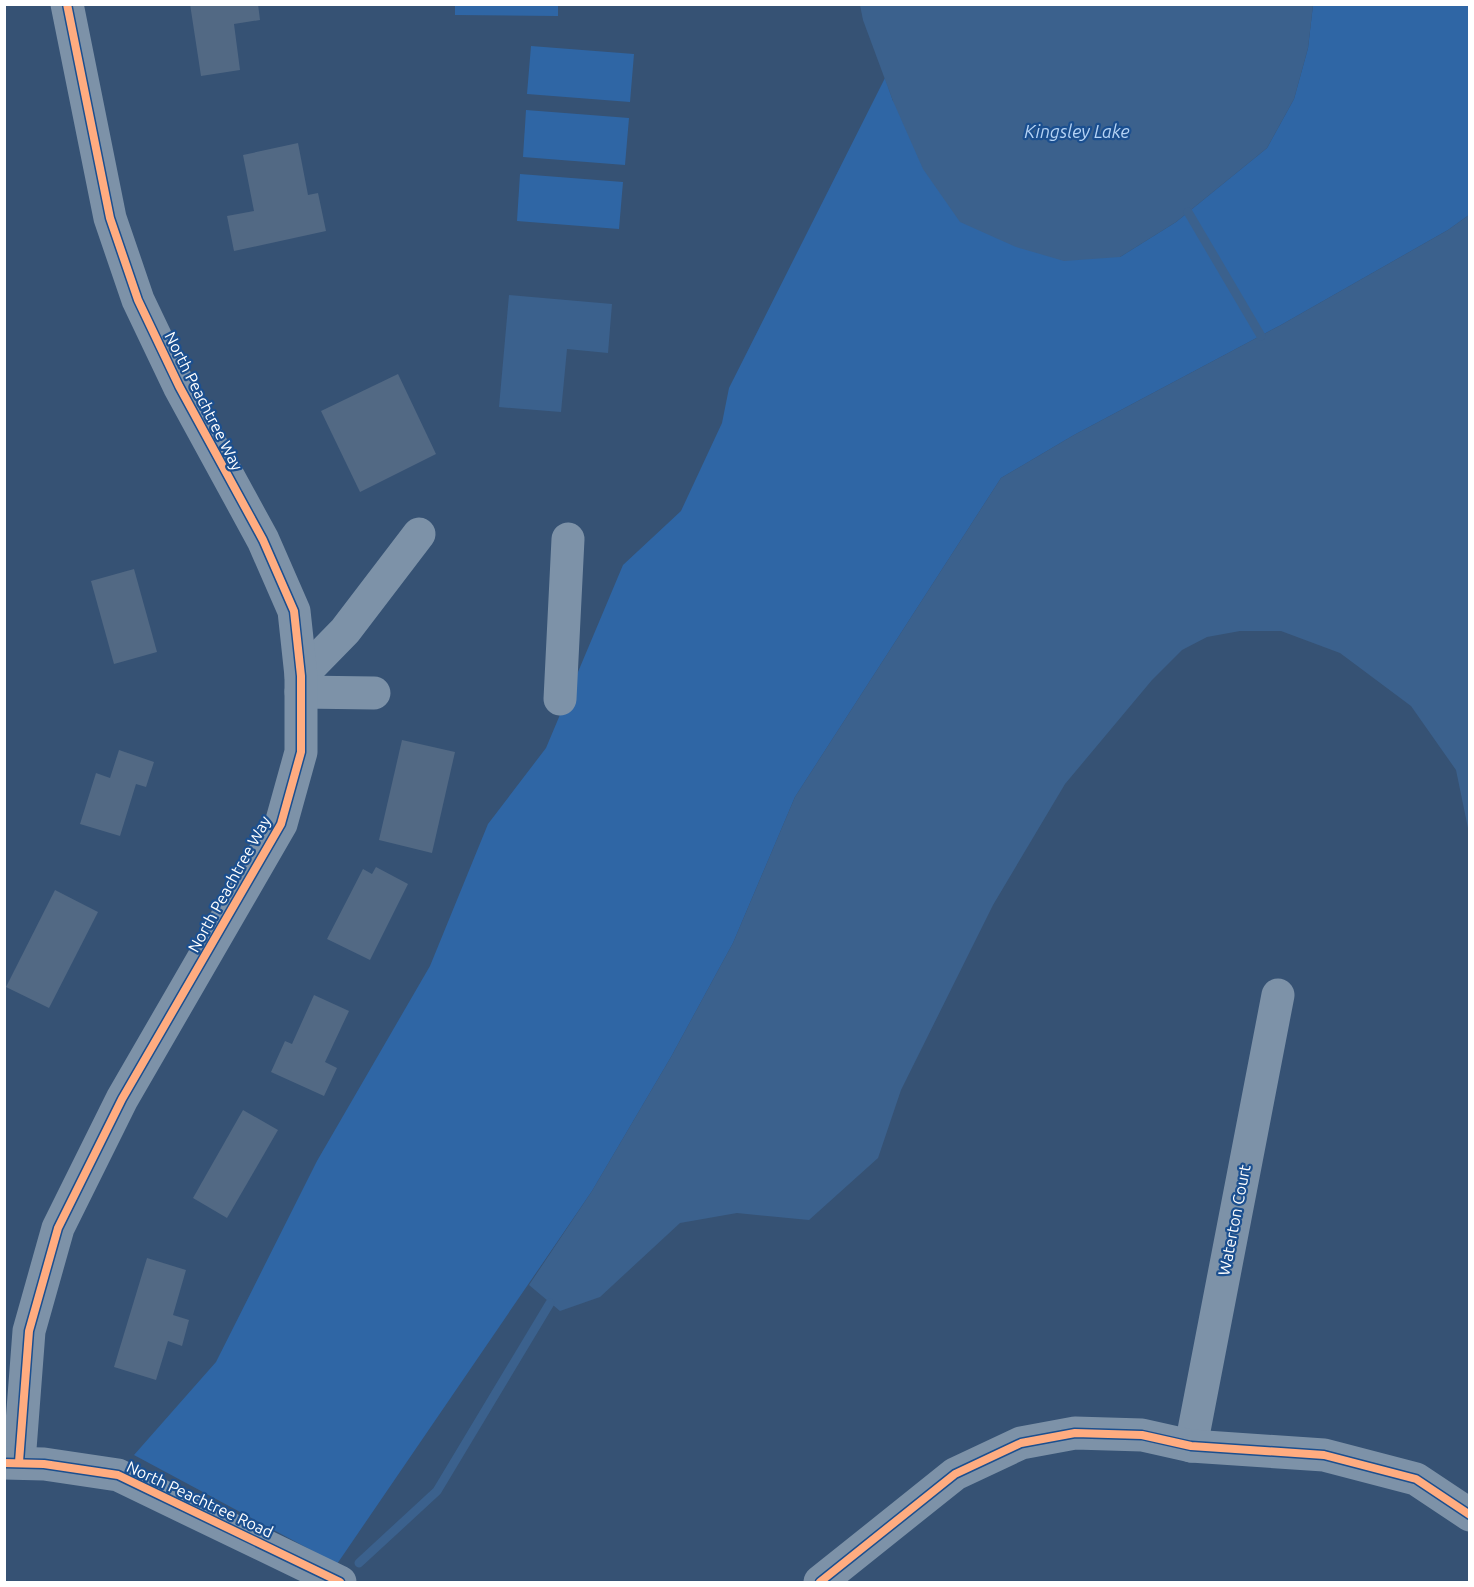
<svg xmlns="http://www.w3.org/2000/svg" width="1474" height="1587" viewBox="0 0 1474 1587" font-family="Ubuntu,sans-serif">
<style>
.green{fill:#2f66a5}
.water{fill:#3b618d}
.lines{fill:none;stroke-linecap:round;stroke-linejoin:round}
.stream{stroke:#3b618d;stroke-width:9}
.building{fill:#526984}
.minor{stroke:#7d92a8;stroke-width:33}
.cycleway-casing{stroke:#1b4f8f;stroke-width:11}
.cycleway{stroke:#ffac80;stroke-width:8}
.labels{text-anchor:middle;stroke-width:4.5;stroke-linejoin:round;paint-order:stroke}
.street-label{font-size:16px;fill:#fff;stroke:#1b4f8f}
.water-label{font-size:18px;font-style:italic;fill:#b5d3f5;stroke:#1b4f8f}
</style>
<rect width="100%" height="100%" fill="#365274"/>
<g class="green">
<polygon points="455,5 558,5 558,16 455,15"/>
<polygon points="1313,5 1469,5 1469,215 1448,230 1281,325 1074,435 1001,478 795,797 733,943 671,1057 592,1191 337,1564 134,1455 216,1362 317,1161 430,966 488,824 546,748 623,565 681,511 722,423 729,388 885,78 893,101 1120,257 1176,222 1267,148 1294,99 1308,48"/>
<polygon points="531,46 634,54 630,102 527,94"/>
<polygon points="526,110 629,118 625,165 523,157"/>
<polygon points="520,174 623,182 619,229 517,221"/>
</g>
<g class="water">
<polygon points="860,5 860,4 1313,5 1308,48 1294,99 1267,148 1176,222 1120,257 1064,261 1016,247 960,222 923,169 893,101 863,20"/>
<polygon points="1469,215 1469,833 1456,770 1411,706 1340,653 1281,631 1240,631 1207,637 1182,650 1152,680 1065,784 993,905 901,1090 878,1158 809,1220 737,1213 680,1223 600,1297 560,1311 529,1285 592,1191 671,1057 733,943 795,797 1001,478 1074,435 1281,325 1448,230"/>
<polygon points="509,295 612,304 608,353 567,349 561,412 499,407"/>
</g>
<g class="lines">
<g class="stream">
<polyline points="1188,212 1261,336"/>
<polyline points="359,1563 437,1491 550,1303"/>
</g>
</g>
<g class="building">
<polygon points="190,4 258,4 260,20 234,24 240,70 201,76"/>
<polygon points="298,143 308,195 318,193 326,231 234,251 227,216 254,211 243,155"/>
<polygon points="398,374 436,454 360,492 321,411"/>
<polygon points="134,569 157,652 114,664 91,581"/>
<polygon points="402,740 455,752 432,853 379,840"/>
<polygon points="119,750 154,762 146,787 136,784 120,836 80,824 96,773 110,778"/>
<polygon points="376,867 408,884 370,960 327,939 363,869 372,874"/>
<polygon points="55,890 98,912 49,1008 6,987"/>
<polygon points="314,995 349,1011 325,1062 337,1068 324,1096 271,1072 285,1041 292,1044"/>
<polygon points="243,1110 278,1130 227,1218 193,1198"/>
<polygon points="147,1258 186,1270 173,1315 189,1320 182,1346 168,1341 156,1380 114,1367"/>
</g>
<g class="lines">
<g class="minor">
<polyline points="301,676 345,631 419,534"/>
<polyline points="301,692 374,693"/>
<polyline points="560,699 568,539"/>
<polyline points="1191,1446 1278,995"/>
<polyline points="19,1462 29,1331 58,1228 122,1099 281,824 301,752 301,676 294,611 263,540 179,386 138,300 110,218 67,4"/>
<polyline points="4,1463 44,1464 118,1475 340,1582"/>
<polyline points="820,1582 955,1474 1021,1443 1075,1433 1142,1435 1191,1446 1324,1455 1416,1479 1470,1515"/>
</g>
<g class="cycleway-casing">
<g id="cycleway">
<polyline points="19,1462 29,1331 58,1228 122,1099 281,824 301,752 301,676 294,611 263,540 179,386 138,300 110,218 67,4"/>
<polyline points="4,1463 44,1464 118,1475 340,1582"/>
<polyline points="820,1582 955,1474 1021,1443 1075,1433 1142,1435 1191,1446 1324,1455 1416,1479 1470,1515"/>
</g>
</g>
<use href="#cycleway" class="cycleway"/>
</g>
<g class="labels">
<g class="street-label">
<text transform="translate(204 401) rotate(63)" y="6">North Peachtree Way</text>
<text transform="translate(229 884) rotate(-61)" y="6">North Peachtree Way</text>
<text transform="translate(1234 1220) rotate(-79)" y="6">Waterton Court</text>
<text transform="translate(200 1499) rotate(25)" y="6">North Peachtree Road</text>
</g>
<g class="water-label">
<text x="1077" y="138">Kingsley Lake</text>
</g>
</g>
<rect width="1474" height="1587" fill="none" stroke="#ffffff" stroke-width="12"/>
</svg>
